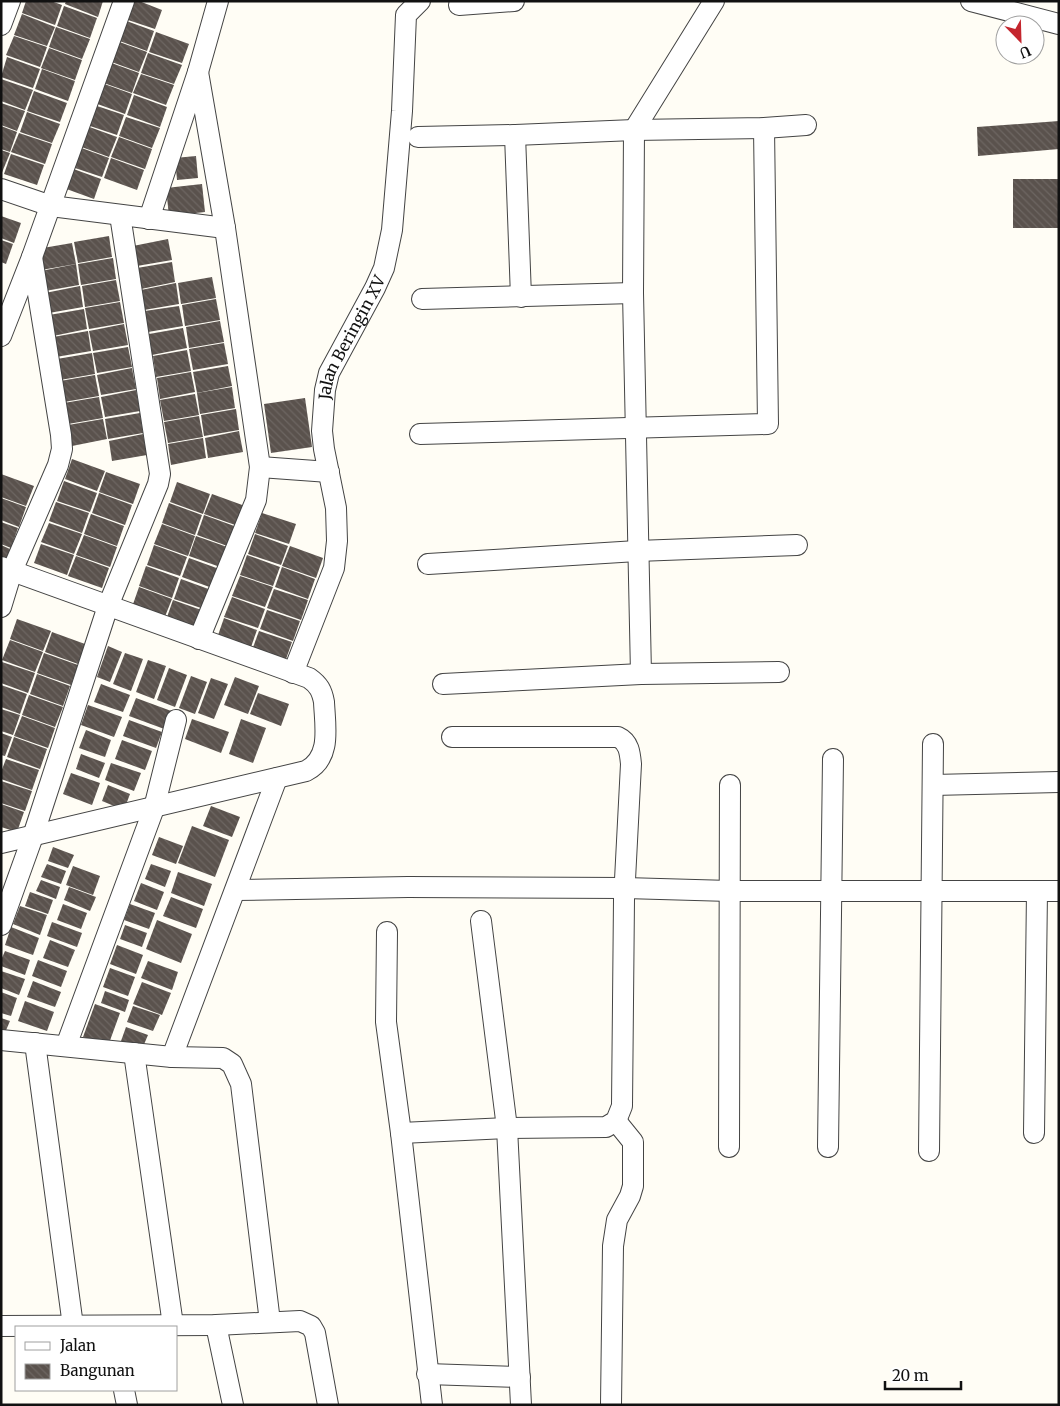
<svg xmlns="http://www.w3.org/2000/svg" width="1060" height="1406" viewBox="0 0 1060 1406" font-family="Merriweather,serif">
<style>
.building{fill:url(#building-back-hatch)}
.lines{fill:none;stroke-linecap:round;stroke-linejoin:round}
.minor-casing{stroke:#444;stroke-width:22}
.minor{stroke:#fff;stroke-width:20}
.labels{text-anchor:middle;stroke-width:5;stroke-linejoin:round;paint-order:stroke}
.street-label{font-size:16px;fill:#111;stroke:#fff}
</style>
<defs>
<pattern id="building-back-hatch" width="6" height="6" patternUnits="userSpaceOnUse" patternTransform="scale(1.25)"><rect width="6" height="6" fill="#5a524d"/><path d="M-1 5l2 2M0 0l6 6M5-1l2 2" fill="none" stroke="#6d6662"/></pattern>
</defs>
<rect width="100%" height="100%" fill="#fffdf5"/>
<g class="building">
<polygon points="26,1 51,1 62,5 55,25 22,13"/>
<polygon points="66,1 103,1 98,17 65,4"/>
<polygon points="128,1 139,1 162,10 155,29 122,18"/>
<polygon points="64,6 97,18 90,38 57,26"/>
<polygon points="22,14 55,27 47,46 14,35"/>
<polygon points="121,19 154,31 147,51 114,39"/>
<polygon points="56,27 90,39 82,59 49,47"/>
<polygon points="156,32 189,44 182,63 149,52"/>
<polygon points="14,36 47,47 40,67 6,55"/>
<polygon points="114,40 147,52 139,72 106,60"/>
<polygon points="49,48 82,60 75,80 41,68"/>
<polygon points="148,53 182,65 174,84 141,73"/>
<polygon points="7,57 40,69 33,88 1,77"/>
<polygon points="106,61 139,73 132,93 98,81"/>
<polygon points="42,69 75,81 68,101 35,89"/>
<polygon points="141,74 174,85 166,105 133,93"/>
<polygon points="1,79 33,90 25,110 1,101"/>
<polygon points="99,82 132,94 125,114 92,102"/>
<polygon points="34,91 67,103 60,122 27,111"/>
<polygon points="134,95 167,107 160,127 127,115"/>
<polygon points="1,103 25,111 17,131 1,125"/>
<polygon points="91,104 124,115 117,135 84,124"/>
<polygon points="27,112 60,124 52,143 20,132"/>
<polygon points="126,117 160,128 152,148 119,136"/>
<polygon points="1059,121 1059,149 978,156 977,127"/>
<polygon points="84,125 117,137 109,157 76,145"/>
<polygon points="1,126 17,132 10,152 1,149"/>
<polygon points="19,133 52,144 45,164 11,152"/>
<polygon points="119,137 152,149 145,169 111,157"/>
<polygon points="76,146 109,158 102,177 69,166"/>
<polygon points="1,150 10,153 1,175"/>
<polygon points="11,154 44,165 37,185 4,174"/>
<polygon points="196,156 198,178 177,180 175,158"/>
<polygon points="111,158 144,170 137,190 104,178"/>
<polygon points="68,167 101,179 94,199 61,187"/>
<rect x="1013" y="179" width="46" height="49"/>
<polygon points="202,184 205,212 169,216 166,188"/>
<polygon points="1,216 21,223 14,243 1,238"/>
<polygon points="109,236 112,257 78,263 74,242"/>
<polygon points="168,239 172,260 137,266 133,246"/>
<polygon points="1,240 13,244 6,264 1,262"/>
<polygon points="72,243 76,264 41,270 37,249"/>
<polygon points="113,258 116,279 81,285 78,264"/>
<polygon points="172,262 175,282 141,289 137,268"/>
<polygon points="76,264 79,285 45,291 41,271"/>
<polygon points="212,277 216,298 181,304 178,283"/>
<polygon points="116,280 120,301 85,307 82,286"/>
<polygon points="176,283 179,304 144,310 141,290"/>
<polygon points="80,286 83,307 49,313 45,293"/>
<polygon points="216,299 220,320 185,326 182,305"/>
<polygon points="120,302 124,323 89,329 85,308"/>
<polygon points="179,306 183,326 148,332 145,311"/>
<polygon points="84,309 87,329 53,336 49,315"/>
<polygon points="220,321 224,342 189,348 186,327"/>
<polygon points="124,324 128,345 93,351 89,331"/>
<polygon points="183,328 187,348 152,355 149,334"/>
<polygon points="88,331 91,351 56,357 53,337"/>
<polygon points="224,343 228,364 193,370 189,349"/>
<polygon points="128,347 132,367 97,373 93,353"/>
<polygon points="187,350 191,371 156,377 153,356"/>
<polygon points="92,353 95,374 60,380 57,359"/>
<polygon points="228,366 232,386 197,393 193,372"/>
<polygon points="132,368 136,389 101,395 97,375"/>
<polygon points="191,372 195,392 160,399 157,378"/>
<polygon points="95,375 99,396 64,402 60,381"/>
<polygon points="232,387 235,408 200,414 197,393"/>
<polygon points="136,390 140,411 105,417 101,397"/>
<polygon points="195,394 199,415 164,421 160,400"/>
<polygon points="99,397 103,418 68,424 64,403"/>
<polygon points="305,398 312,447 271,453 264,404"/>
<polygon points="236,409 239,430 204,436 201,415"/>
<polygon points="140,413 143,433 108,439 105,419"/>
<polygon points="199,416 203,437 168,443 164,422"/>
<polygon points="103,419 107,439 72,446 68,425"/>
<polygon points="239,431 243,452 208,458 205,438"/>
<polygon points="143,434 147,455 112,461 109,441"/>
<polygon points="203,438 206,458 171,465 168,444"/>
<polygon points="72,459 105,471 97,491 65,479"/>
<polygon points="106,472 140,484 133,504 99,492"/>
<polygon points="1,474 34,486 26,506 1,497"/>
<polygon points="64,481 97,493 90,512 57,501"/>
<polygon points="177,482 210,494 203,514 170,502"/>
<polygon points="99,493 132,505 125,525 92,513"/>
<polygon points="212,494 245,506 238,526 204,514"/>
<polygon points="1,498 26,507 19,527 1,520"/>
<polygon points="56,502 89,513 82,533 49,521"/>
<polygon points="169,503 202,515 195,535 162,523"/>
<polygon points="262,513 296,524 289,544 255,533"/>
<polygon points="91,514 124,526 117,546 84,534"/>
<polygon points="204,515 237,527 230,547 197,535"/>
<polygon points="1,522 18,528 11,548 1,544"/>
<polygon points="49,523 82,534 74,554 41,542"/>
<polygon points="162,524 195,536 188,556 154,544"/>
<polygon points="255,534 288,546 281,565 248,554"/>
<polygon points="84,535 117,547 110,567 76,555"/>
<polygon points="196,536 230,548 223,568 189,556"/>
<polygon points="41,544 74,555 67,575 34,563"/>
<polygon points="1,545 10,549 5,564 1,563"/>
<polygon points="154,545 187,557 180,576 147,565"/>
<polygon points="290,546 323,558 316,578 282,566"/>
<polygon points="247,555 280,567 273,586 240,575"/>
<polygon points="76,556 109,568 102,588 68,576"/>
<polygon points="189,558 222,570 215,589 182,577"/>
<polygon points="146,566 179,578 172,598 139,586"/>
<polygon points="282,567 315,579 308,599 275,587"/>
<polygon points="240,576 273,587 265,607 232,596"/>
<polygon points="181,579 214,591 207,610 174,599"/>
<polygon points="139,587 172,599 164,619 132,607"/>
<polygon points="274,589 308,600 301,620 267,608"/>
<polygon points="232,597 265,609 258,628 224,617"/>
<polygon points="173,600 207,612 200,631 166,620"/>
<polygon points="267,610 300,621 293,641 260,629"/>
<polygon points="224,618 257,630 250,650 217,638"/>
<polygon points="17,619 51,631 43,651 10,639"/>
<polygon points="259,631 292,642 285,662 252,650"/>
<polygon points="52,632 85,644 78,664 45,652"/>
<polygon points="10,640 43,652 35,672 2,660"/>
<polygon points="108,646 122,652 110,682 97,677"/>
<polygon points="44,653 78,665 71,685 37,673"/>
<polygon points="125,653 143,659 131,691 113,684"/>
<polygon points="148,660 166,666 154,699 136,692"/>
<polygon points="2,662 35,673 28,693 1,683"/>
<polygon points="169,668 187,675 175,707 157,700"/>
<polygon points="37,674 70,686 63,706 30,694"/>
<polygon points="191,676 207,682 195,714 179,708"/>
<polygon points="235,677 259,686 248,714 224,705"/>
<polygon points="211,678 228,684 214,719 198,713"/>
<polygon points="101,684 130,695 123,712 94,702"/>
<polygon points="1,685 27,694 20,714 1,707"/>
<polygon points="258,693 289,704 281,726 250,714"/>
<polygon points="29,695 63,707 55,727 22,715"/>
<polygon points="136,698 174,712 167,730 129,716"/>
<polygon points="88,705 122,717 114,737 81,725"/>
<polygon points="1,709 20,715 13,735 1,731"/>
<polygon points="22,716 55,728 48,748 14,736"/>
<polygon points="192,719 229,732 221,753 185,739"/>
<polygon points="241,719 266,728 253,763 229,754"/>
<polygon points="129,720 162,732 156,748 123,736"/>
<polygon points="86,730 111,740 105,757 79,748"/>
<polygon points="1,733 12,737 5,756 1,755"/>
<polygon points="14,737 47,749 40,769 7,757"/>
<polygon points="122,740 152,751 145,770 115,759"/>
<polygon points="81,754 105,763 99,778 76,769"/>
<polygon points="6,759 39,770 32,790 1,779 1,772"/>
<polygon points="111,763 141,773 134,791 105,780"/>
<polygon points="71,773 100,783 92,805 63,794"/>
<polygon points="1,781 32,791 25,811 1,803"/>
<polygon points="108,785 130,794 124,810 102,801"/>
<polygon points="1,804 24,812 17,832 1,827"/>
<polygon points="211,806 240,817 232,837 203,826"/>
<polygon points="192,826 229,840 215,877 178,863"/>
<polygon points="159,837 183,846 176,864 152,855"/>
<polygon points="53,847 74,855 68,868 48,861"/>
<polygon points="47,864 66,871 61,884 41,877"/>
<polygon points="151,864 171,871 165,887 145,879"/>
<polygon points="73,866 100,876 93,895 66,885"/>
<polygon points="178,872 212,884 204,906 171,893"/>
<polygon points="41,880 60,887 56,899 36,891"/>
<polygon points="141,883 164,892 157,910 134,901"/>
<polygon points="69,887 96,897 90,911 64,900"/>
<polygon points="30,892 53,900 48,914 25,906"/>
<polygon points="171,897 203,909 196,928 163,916"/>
<polygon points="63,904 87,913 81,929 57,920"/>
<polygon points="130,904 155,913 149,929 124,920"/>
<polygon points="20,906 47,915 40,935 13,924"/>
<polygon points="157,920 192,934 181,963 146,949"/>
<polygon points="52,922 82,933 77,947 47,936"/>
<polygon points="125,925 147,933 142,947 120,939"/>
<polygon points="11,927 39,938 33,955 5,945"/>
<polygon points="50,940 75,950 68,967 43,958"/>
<polygon points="117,945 143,955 136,974 110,964"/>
<polygon points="5,951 30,960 25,975 1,966 1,960"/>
<polygon points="38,960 67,971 61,987 32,976"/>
<polygon points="148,961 178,972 172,990 141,978"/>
<polygon points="110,968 135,977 128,996 103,987"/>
<polygon points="1,971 25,979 19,995 1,988"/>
<polygon points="33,981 61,992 55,1007 27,997"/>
<polygon points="142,982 171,993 162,1015 133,1004"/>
<polygon points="105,991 129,1000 125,1012 101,1003"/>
<polygon points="1,992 17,998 11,1016 1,1013"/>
<polygon points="25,1001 54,1012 47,1031 18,1021"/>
<polygon points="95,1004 120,1013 108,1046 83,1037"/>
<polygon points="133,1006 160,1015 153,1031 127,1022"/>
<polygon points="1,1018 10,1021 4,1035 1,1034"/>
<polygon points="126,1027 148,1035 142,1049 121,1041"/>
</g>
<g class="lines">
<g class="minor-casing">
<g id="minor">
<polyline points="971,1 1059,24"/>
<polyline points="459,5 514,1"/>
<polyline points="1,25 10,1"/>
<polyline points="198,72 225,228 260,467 256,500 199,639"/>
<polyline points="515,135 521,297"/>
<polyline points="418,137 515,135 634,130 764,128 806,125"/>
<polyline points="1,189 51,206 225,228"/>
<polyline points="149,219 198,72 218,1"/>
<polyline points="422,299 633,293"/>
<polyline points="1,336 32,257 124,1"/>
<polyline points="420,434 768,424 764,128"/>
<polyline points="260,467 329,472"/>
<polyline points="428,564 637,551 797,545"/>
<path d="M1,567L309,678C319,685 322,691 324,702C325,726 332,758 306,771L1,843"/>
<polyline points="1,607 12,571 58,465 62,449 61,435 32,257"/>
<path id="s1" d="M293,673L334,568L337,541L336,508L324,449L322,431L325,390L329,373L375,288L384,268L392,230L402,111L406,15L420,1"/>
<polyline points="641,674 633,293 634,130 714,1"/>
<polyline points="443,684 641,674 779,672"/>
<polyline points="933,785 1059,782"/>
<polyline points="236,890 408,887 625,888 730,891 1059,891"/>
<polyline points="481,921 507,1128 521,1405"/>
<polyline points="1,925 33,836 108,606 158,484 160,474 120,215"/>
<polyline points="387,932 386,1022 401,1133 432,1405"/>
<polyline points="1,1040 172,1057 223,1058 232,1064 241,1084 270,1322"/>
<polyline points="35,1043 73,1326"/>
<polyline points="66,1046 154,808 176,720"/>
<polyline points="134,1053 173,1325"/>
<polyline points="172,1057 277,778"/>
<path d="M401,1133L507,1128L606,1127L616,1121L622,1106L624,899L631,764C630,753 629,742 618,737H452"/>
<polyline points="1034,1133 1037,891"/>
<polyline points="729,1147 730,785"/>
<polyline points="828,1147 833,759"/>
<polyline points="929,1151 933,744"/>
<polyline points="216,1325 233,1405"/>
<polyline points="1,1326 216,1325 300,1321 311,1326 315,1333 328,1405"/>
<polyline points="427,1374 520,1377"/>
<polyline points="124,1390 127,1405"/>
<polyline points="611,1405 613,1246 617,1220 630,1196 633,1186 633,1142 616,1121"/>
</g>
</g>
<use href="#minor" class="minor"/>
</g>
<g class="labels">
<g class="street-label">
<text dy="6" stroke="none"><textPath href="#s1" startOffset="351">Jalan Beringin XV</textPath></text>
</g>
</g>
<rect width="1060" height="1406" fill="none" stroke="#111111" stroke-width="5"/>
<rect x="15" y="1326" width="162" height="65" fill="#ffffff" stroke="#a0a0a0"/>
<rect x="25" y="1342" width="25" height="8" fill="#ffffff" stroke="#a0a0a0"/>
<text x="60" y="1351" font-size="15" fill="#111111">Jalan</text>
<rect x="25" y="1364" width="25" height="15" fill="url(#building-back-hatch)" stroke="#a0a0a0"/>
<text x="60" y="1376" font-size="15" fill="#111111">Bangunan</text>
<g transform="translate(1020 40) rotate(157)"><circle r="24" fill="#ffffff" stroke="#a0a0a0"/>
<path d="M0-4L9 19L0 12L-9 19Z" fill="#c4262e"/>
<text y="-8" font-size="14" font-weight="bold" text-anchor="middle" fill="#111111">U</text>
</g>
<path d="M885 1381v8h76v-8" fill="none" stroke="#111111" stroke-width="2.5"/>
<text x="892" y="1381" font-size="15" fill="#111111" stroke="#ffffff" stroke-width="4" paint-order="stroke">20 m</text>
</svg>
